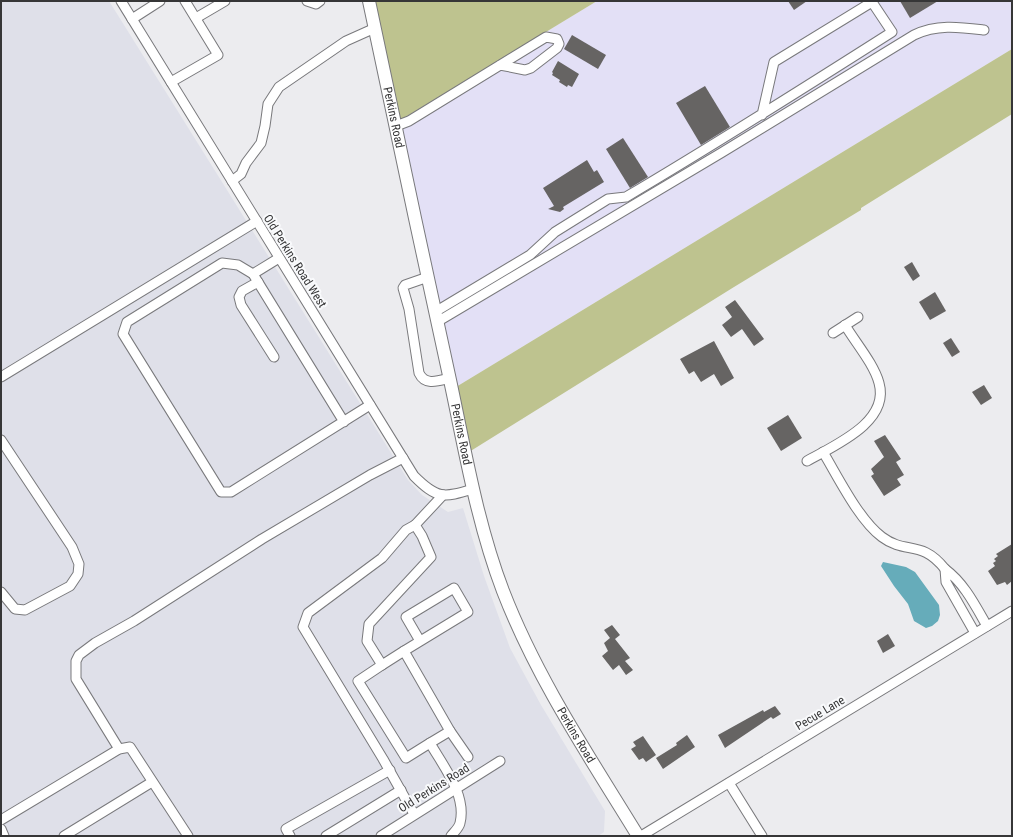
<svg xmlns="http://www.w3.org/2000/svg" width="1013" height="837" viewBox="0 0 1013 837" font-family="'Roboto Condensed',sans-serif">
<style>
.commercial{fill:#e3e0f6}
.built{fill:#dfe0e9}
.green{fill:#bec38f}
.water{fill:#66acba}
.building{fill:#666463}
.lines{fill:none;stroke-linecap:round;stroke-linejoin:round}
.minor-casing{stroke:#79797c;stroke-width:11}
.major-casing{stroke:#79797c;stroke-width:14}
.minor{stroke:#fff;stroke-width:9}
.major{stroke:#fff;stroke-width:12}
.labels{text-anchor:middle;stroke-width:4;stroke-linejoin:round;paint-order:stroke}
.street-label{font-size:12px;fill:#363637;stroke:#f9fafc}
</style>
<rect width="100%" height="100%" fill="#ececef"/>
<polygon class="commercial" points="597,1 1012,1 1012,49 456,387 399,121"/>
<polygon class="built" points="1,1 109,1 408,480 422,495 448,512 463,508 484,576 510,648 541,705 605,811 604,832 598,836 1,836"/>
<g class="green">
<polygon points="374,1 597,1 399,121"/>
<polygon points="1012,49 1012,114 861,208 861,210 734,287 469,452 456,387"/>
</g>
<polygon class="water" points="883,562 906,567 915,572 939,605 940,615 938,621 932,626 926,628 914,621 908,604 894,586 881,566"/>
<g class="building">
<polygon points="788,1 807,1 794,10"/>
<polygon points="900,1 938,1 910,18"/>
<polygon points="572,35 606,55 598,69 564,49"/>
<polygon points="558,61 579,74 572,87 568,85 567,87 559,82 560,80 552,75 553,73 552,72"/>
<polygon points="705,86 730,127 701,145 676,103"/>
<polygon points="623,138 648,177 630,188 606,149"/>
<polygon points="587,160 594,172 597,170 604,182 563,207 564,209 560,212 548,209 554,206 543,188"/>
<polygon points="912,262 920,276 913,281 904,267"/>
<polygon points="935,292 946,311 930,320 919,302"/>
<polygon points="735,300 764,339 754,346 742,329 731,337 722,325 732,317 725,307"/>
<polygon points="951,338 960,352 952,357 943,343"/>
<polygon points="714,341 734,378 721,386 714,374 701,382 694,371 689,374 680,359"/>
<polygon points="984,385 992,398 981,405 972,392"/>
<polygon points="788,415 802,438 781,451 767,428"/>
<polygon points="885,435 901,459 896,462 904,475 897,479 901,485 884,496 871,476 874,474 871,469 884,457 874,441"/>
<polygon points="1012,544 1012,581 1007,585 1005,582 997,585 988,571 995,566 993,563 996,561 994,559 998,556 996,554"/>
<polygon points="612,625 620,635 615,639 630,658 625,661 633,670 626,675 619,665 613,670 602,656 608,651 604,643 610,638 604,630"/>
<polygon points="888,634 895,646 883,653 877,641"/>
<polygon points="775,706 781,714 773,719 771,717 725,748 718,735 763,710 764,712"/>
<polygon points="687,735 695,747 663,769 656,758 677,745 676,743"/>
<polygon points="643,736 656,755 646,762 643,758 639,760 631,749 636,746 633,742"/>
</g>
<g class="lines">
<g class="minor-casing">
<g id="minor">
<path d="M121,1L414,476C437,499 443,498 473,489"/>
<polyline points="307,1 316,4 320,1"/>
<polyline points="196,18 225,1"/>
<polyline points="132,19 160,1"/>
<polyline points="171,82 218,55 185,1"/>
<polyline points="396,126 409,121 546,37 557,39 559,44 557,48 531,68 525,70 500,65"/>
<polyline points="232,181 241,174 246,163 261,143 265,126 268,104 279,87 346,41 375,28"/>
<polyline points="253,274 279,258"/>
<path d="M428,277L405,285L403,288L409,309L419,373C425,386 438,381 450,378"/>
<polyline points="258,282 242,291 239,297 241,305 274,357"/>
<path d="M435,312L530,255L555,232L608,199L626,197C716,144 804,88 892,32L872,2L774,62L762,115"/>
<path d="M437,322L721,153L914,35C937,24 959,27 984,30"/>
<polyline points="833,333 858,317"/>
<polyline points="1,377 257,221"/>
<polyline points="344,422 253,274 238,265 222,263 127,322 123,334 221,492 231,492 370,405"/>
<polyline points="1,440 72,547 79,564 78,574 70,586 25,610 15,609 1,592"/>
<path d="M823,452C838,477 859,520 882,537C906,555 921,539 945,569"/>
<path d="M807,461C835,445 890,422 879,383C874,364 855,342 845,325"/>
<path d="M443,495L415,525L422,536L431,557L369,624L367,641L382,665L358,681L406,758L430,743C443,766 467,795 460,823C459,828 454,832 451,836"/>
<path d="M975,633L946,582L945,569C964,583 975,605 987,626"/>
<polyline points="404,651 468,612 454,588 406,617 420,641"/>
<polyline points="382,665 404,651 450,731 430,743"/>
<polyline points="450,731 468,757"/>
<polyline points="119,749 76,679 76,661 79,655 95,643 134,621 262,539 370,475 403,458"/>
<polyline points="729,783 762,836"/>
<polyline points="414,814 383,759 303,627 308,613 382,558 406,530 415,525"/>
<polyline points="1,820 119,749 130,747 188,836"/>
<polyline points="1,829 4,836"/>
<polyline points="64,836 152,782"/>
<polyline points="290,836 286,829 390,770"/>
<polyline points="326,836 401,790"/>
<polyline points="381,836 500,761"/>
<polyline points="641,836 1012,611"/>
</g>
</g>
<g class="major-casing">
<g id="major">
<path id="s1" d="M369,1C396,127 422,254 450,380C465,450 477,523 503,591C537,679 589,756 638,836"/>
</g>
</g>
<use href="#minor" class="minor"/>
<use href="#major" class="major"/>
</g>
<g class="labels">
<g class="street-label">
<text dy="4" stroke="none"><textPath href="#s1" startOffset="119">Perkins Road</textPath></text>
<text transform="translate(295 261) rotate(58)" y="4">Old Perkins Road West</text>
<text dy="4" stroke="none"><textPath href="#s1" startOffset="443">Perkins Road</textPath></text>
<text transform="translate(820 713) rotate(-31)" y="4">Pecue Lane</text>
<text dy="4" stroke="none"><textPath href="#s1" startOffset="767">Perkins Road</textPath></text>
<text transform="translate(434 788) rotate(-32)" y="4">Old Perkins Road</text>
</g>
</g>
<rect width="1013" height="837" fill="none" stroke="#363637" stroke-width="4"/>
</svg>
